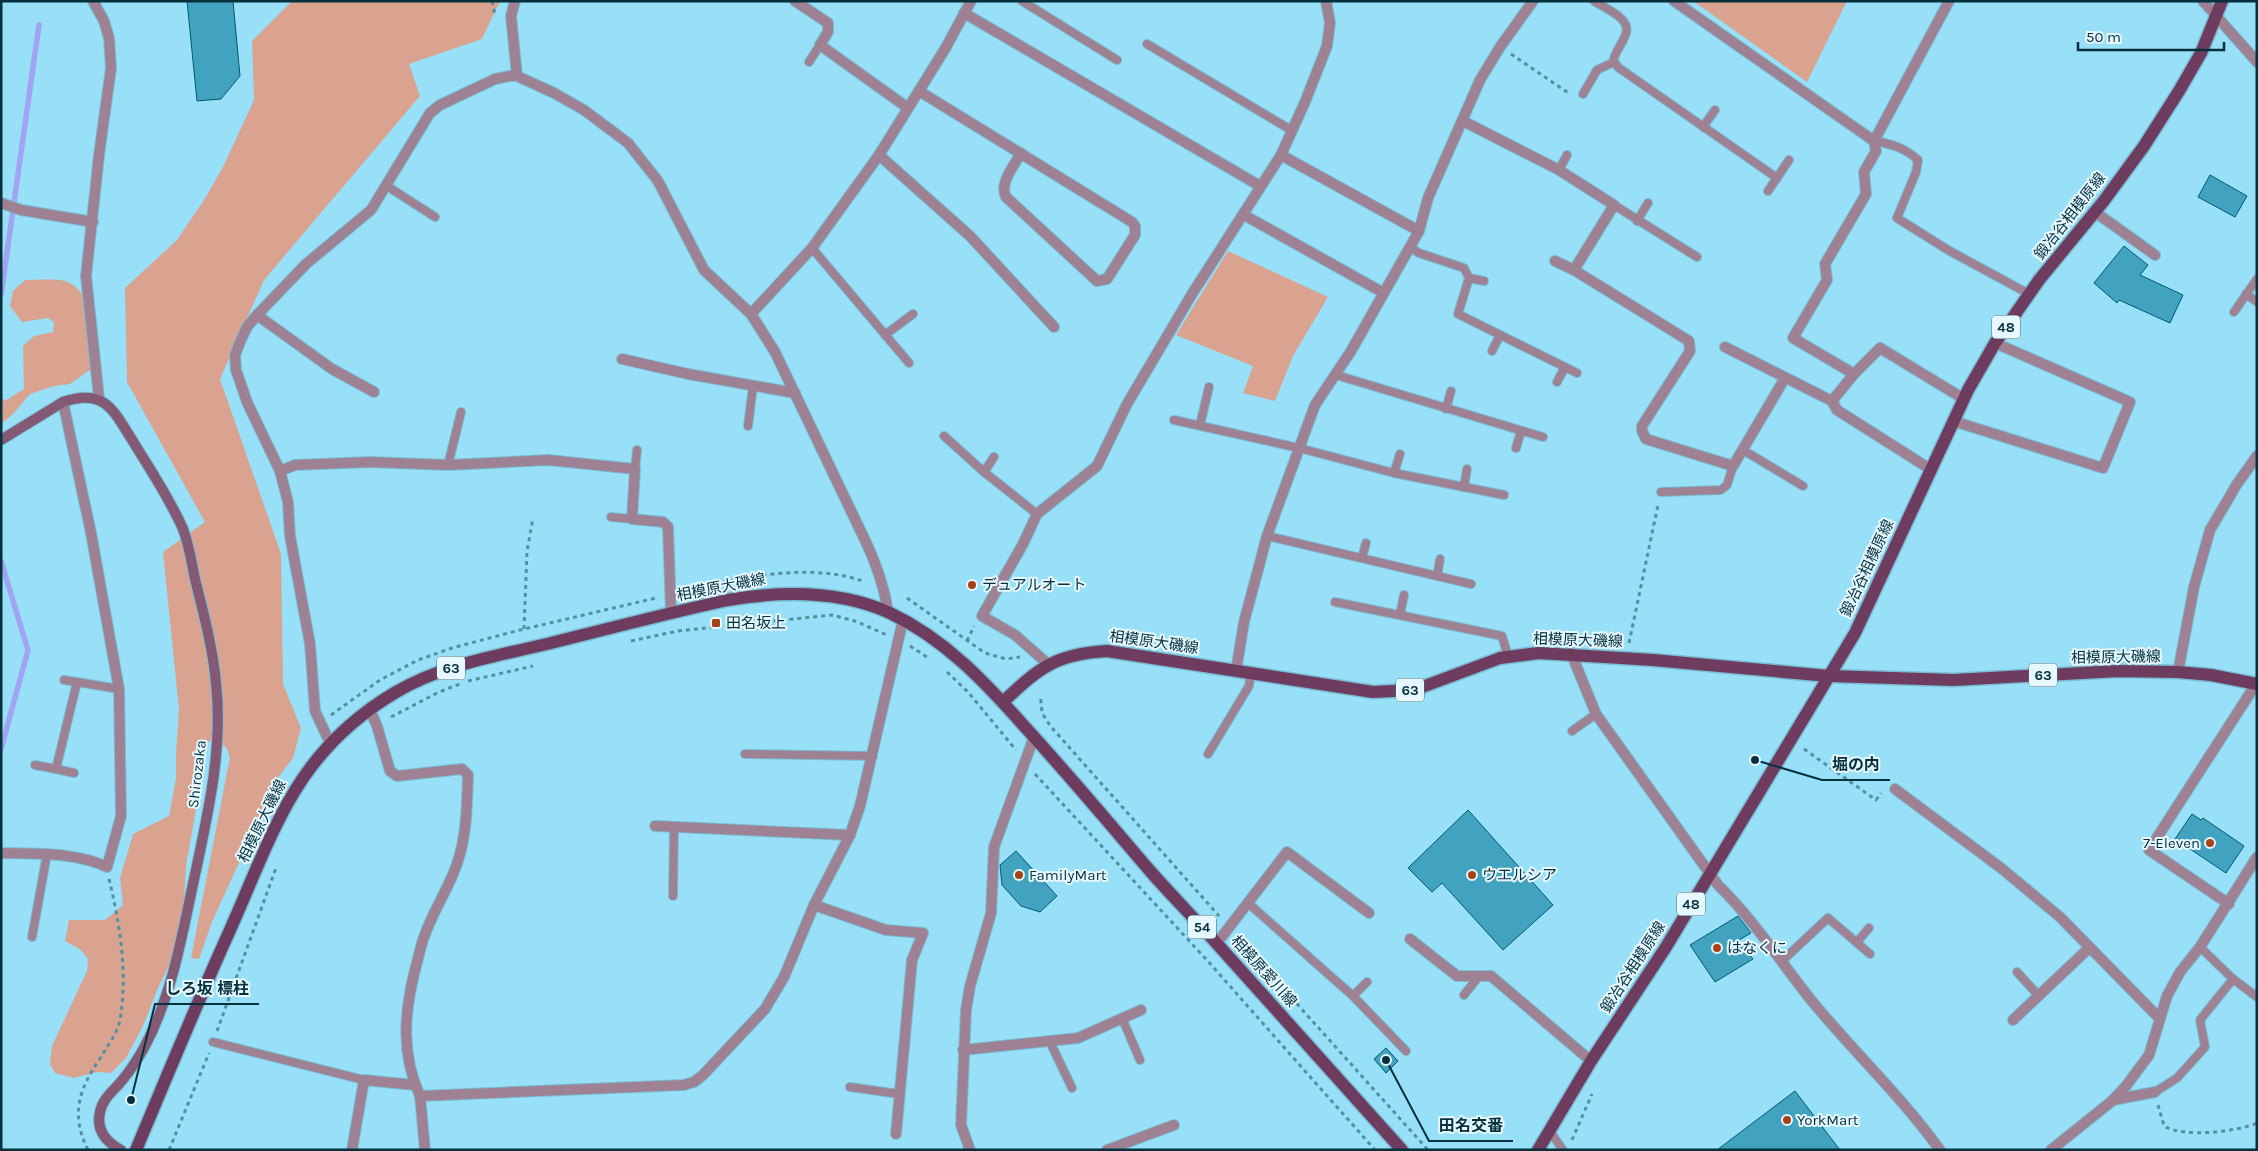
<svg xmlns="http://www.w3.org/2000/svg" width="2258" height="1151" viewBox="0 0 2258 1151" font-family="Karla,'Noto Sans JP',sans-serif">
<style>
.green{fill:#daa390}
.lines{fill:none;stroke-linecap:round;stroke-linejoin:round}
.stream{stroke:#a0a4f3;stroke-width:5.5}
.building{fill:#41a3c0;stroke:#005a6f}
.lane-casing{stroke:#7abdd3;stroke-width:10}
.street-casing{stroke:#7abdd3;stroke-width:12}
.secondary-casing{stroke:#7abdd3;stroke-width:12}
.primary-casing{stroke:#7abdd3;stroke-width:15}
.path{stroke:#5490a2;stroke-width:3;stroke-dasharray:4 4;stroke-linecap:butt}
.lane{stroke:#9e8193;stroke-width:8}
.street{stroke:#9e8193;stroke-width:10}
.secondary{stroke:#835974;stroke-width:10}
.primary{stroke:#6e3c5e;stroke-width:12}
.poi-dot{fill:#a74116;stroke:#e6f7fd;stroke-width:2}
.labels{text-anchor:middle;stroke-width:4;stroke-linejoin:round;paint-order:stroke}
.shield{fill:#e6f7fd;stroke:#486c77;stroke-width:1}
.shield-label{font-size:14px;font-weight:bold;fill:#05313d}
.street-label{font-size:15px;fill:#05313d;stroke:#e6f7fd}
.poi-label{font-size:15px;fill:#05313d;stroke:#e6f7fd;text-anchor:start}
.leader{fill:none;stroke:#05313d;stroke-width:2}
.callout-dot{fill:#05313d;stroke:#e6f7fd;stroke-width:2}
.callout-label{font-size:16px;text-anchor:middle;font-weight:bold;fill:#05313d;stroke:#e6f7fd;stroke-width:4;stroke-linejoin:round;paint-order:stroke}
</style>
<rect width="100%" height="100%" fill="#97e0f8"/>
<g class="green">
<polygon points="292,1 500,1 482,39 409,64 420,96 264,280 220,379 281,554 283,684 301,728 293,758 277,779 212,922 199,959 191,958 230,757 226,747 214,739 208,742 186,866 184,902 173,957 158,988 143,1026 126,1058 111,1073 98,1072 74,1078 55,1073 50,1064 52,1046 87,971 88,959 81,950 65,941 69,920 105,920 123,905 120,878 133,834 169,816 176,778 176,753 179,710 163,552 205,522 127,382 125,288 177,240 206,197 224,165 254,100 252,41"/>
<polygon points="1693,1 1847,1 1807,82"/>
<polygon points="1228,251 1328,297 1293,356 1275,401 1243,393 1253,366 1176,335"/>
<path d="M25,280C36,280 49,279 60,280C92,284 93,331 98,355L91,369L70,384L54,386L30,394L12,415L1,424V397L5,401L24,389L23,346L34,336L53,332L54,322L48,318L22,322L10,306L13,291Z"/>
</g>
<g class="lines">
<g class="stream">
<polyline points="1,295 39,25"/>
<polyline points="1,561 28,650 1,749"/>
</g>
</g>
<g class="building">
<polygon points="187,1 233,1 240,76 221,99 197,101"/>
<polygon points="2210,175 2247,196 2235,217 2198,197"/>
<polygon points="2124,246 2148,265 2140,275 2183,295 2170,323 2119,300 2117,303 2094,283"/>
<polygon points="1468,810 1553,905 1503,950 1442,883 1432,892 1408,868"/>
<polygon points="2192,814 2201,820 2203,818 2244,846 2226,873 2175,839"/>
<polygon points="1016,851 1057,896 1040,912 1021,906 1002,885 1000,865"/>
<polygon points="1738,916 1751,933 1739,940 1753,959 1715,982 1690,945"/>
<polygon points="1386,1048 1398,1061 1386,1073 1374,1059"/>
<polygon points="1795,1091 1840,1150 1717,1150"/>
</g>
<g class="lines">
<g class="lane-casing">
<g id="lane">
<polyline points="1022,1 1117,60"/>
<path d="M1594,1C1604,8 1631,18 1626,33C1624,41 1617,49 1614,58V62L1619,68L1777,178"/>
<polyline points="1147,44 1291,130"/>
<polyline points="809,62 820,45"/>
<polyline points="1583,94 1597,70 1614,62"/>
<polyline points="1703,127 1715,110"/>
<path d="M1874,141C1892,144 1905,148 1918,160L1916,172L1897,218L1948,250L2029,294"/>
<polyline points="1559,170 1567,155"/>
<polyline points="387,186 435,217"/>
<polyline points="1768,191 1789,160"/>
<polyline points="1614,205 1697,257"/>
<polyline points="1637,221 1648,203"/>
<polyline points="1410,247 1419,253 1464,268 1469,278 1458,314 1577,373"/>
<polyline points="812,248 909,363"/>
<polyline points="1469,278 1484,281"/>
<polyline points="2246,294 2257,302"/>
<polyline points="2234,312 2257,279"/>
<polyline points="885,335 913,314"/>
<polyline points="1492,351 1500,335"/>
<polyline points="1336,375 1543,437"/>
<polyline points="1557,382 1565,367"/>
<polyline points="1446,409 1451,391"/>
<polyline points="1174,420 1299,448 1394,473 1504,495"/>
<polyline points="1200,425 1209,387"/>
<polyline points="748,426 753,386"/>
<polyline points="944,436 984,472 1037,514"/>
<polyline points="1516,448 1521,431"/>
<polyline points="1743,450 1803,486"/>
<polyline points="448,465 461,412"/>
<polyline points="635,469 637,450"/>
<polyline points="984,472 994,457"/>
<polyline points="1394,473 1400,454"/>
<polyline points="1464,487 1467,469"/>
<polyline points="1661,492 1721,490 1727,485 1733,466"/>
<polyline points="611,517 632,519"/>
<polyline points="1267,536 1471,584"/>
<polyline points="1362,558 1366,543"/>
<polyline points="1437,576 1440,559"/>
<polyline points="1335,602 1502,636 1508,656"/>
<polyline points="1400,615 1404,595"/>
<polyline points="64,680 77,682"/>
<polyline points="1572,731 1596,714"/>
<polyline points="745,754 873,756"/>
<polyline points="1208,754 1249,686 1251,673"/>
<polyline points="35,765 56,769 77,682 119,689"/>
<polyline points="56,769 74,773"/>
<polyline points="673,896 674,827"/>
<polyline points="1248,903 1353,996 1406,1051"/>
<polyline points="32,937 47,854"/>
<polyline points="1857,942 1869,928"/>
<polyline points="2200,947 2233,979 2257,997"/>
<polyline points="1783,960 1828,918 1870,954"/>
<polyline points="2017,972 2039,996"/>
<polyline points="1464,995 1479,976"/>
<polyline points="1353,996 1367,982"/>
<polyline points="1122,1018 1140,1060"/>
<polyline points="1049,1040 1072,1088"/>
<polyline points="213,1042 364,1080"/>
<polyline points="850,1087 899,1094"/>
<polyline points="2155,1092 2177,1078 2205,1047 2200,1020 2233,979"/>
<polyline points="1549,1130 1563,1150"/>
</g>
</g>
<g class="street-casing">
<g id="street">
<polyline points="93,1 104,21 109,38 111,68 99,155 86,276 99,398"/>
<polyline points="515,1 511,16 517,76"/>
<polyline points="795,1 828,23 828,32 820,45 908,108"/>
<polyline points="1674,1 1874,141"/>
<polyline points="2203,1 2257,62"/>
<polyline points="964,13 1260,186"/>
<path d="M919,91L1132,222L1135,226V235L1107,279L1097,281L1006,197C999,183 1014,166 1021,153"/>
<polyline points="1463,121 1559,170 1614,205 1574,270 1689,341 1690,351 1642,426 1642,431 1646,439 1733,466 1785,378"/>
<polyline points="879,155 970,236 1054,327"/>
<polyline points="1281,155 1419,231"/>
<polyline points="1,203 21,210 93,222"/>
<polyline points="2095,212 2155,255"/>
<polyline points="1244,215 1382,292"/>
<polyline points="1555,261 1574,270"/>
<polyline points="257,315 332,369 374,392"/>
<polyline points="1725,347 1832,401 1854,374 1880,348 1964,399"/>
<polyline points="622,359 688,374 795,393"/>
<polyline points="1854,374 1793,338 1827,280 1825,264 1866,194 1864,172 1876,151 1874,141 1949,1"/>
<polyline points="1832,401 1837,410 1930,469"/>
<polyline points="1953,421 2103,468 2130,402 1995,343"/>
<polyline points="280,471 247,402 236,370 235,355 240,342 247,327 257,315 306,264 371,210 430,113 440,105 495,79 510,76 517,76 554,93 584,110 628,143 658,181 704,270 751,314"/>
<path d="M888,612C884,585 876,563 864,538L775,352L751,314L812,248L879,155L945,49L971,1"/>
<path d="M1571,653L1596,714L1718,885C1754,920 1780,961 1811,1000C1853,1051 1901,1096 1940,1150"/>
<polyline points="1048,664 1015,635 982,616 1023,544 1037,514 1097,466 1127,404 1192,294 1281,155 1305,102 1327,46 1330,23 1326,1"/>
<polyline points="1236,671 1244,622 1267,536 1315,405 1351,351 1419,231 1428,198 1480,80 1500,47 1533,1"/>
<polyline points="2178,672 2194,587 2210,530 2237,484 2257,456"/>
<path d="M370,710L377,726L390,771L397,776L462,769L468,775C467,800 467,826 461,850C454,881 434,908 424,937C420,948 418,960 415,970C404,1014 401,1054 420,1096"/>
<polyline points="330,743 315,711 310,644 290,536 288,502 280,471 295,465 370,462 448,465 548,460 635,469 632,519 663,522 668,527 671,613"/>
<polyline points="1895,789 2001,868 2060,917 2160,1019"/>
<polyline points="655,826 850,835"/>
<path d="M1,853C36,854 75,852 107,867L121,816L119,689L91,533L63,402"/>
<polyline points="2229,904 2149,850 2256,684"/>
<polyline points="814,905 886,930 923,933 912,960 896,1134"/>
<polyline points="1410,939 1457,976 1491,976 1591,1061"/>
<polyline points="1217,943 1287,852 1369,913"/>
<polyline points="2013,1020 2089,948"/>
<polyline points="963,1050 1078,1038 1141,1010"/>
<polyline points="2113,1100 2155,1092"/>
<polyline points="352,1150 364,1080 415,1085"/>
<polyline points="425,1150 420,1096 684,1085 694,1082 703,1075 765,1009 784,977 814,905 850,835 860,806 903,620"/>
<polyline points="970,1150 961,1125 966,1010 970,986 991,913 994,847 1034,737"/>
<polyline points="1107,1150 1174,1125"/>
<polyline points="2051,1150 2112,1101 2126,1086 2149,1055 2167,996 2180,972 2200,947 2257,857"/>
</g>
</g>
<g class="secondary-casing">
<path id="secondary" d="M1,440L63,402C106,387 114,412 134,443C151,471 170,499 183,529C190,547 192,568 197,587C205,619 213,650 216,683C223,746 209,809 196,870C183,929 174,991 145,1046C139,1057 132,1068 124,1078C115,1090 103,1097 100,1112C96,1130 106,1142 121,1150"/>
</g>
<g class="primary-casing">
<g id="primary">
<path d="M1003,702C1039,668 1055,654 1107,651L1373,692L1414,690L1500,658L1539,653L1653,660L1829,676L1954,680L2118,671L2178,672L2211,675L2257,684"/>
<path d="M136,1150C167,1076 197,1003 230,930C275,829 295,752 396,692C442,665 496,656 547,644C607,629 668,613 728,600C781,591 839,590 890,613C945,639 985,682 1025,727C1068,774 1109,823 1151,872C1173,897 1197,921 1219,946C1280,1014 1341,1082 1402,1150"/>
<polyline points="1538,1150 1591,1061 1666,947 1855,633 1968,390 1995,343 2039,280 2103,202 2144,146 2179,91 2201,53 2222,1"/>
</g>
</g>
<g class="path">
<polyline points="492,1 495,15"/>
<polyline points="1511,54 1570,94"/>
<path d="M684,591C741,578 806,562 863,581"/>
<polyline points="907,598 985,653 1006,659 1020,657"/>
<polyline points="524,629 527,551 533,518"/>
<polyline points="631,641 678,631 832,615 855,621 887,635"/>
<polyline points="967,641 974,626"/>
<polyline points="1629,643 1658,505"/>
<polyline points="910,646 930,659"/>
<polyline points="947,672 968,692 1016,750"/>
<polyline points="468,681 533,666"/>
<path d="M1041,699C1040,712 1045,719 1053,729L1219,916"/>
<polyline points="331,715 380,680 418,660 452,648 516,631 656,598"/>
<polyline points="391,717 437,693 462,683"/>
<polyline points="1804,749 1876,800 1881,793"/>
<polyline points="1035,774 1205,958 1375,1150"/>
<polyline points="1238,938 1428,1150"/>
<polyline points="217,1031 276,868"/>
<path d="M2158,1105L2164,1126C2183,1138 2236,1132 2257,1123"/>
<polyline points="1572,1140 1592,1094"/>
<path d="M88,1150C70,1114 79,1089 101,1057C108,1045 117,1034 120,1020C128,974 120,924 109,879"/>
<polyline points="169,1150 209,1053"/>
</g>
<use href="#lane" class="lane"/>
<use href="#street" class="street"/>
<use href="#secondary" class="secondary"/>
<use href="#primary" class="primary"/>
</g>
<g class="poi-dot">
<circle cx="972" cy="585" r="5"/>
<rect x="711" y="618" width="10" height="10" rx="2.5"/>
<circle cx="2210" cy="843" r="5"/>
<circle cx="1019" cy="875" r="5"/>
<circle cx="1472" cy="875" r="5"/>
<circle cx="1717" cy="948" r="5"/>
<circle cx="1787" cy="1120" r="5"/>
</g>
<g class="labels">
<g class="shield">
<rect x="1992" y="315.5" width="28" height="23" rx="4"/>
<rect x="437" y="656.5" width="28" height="23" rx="4"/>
<rect x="2029" y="663.5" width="28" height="23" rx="4"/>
<rect x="1396" y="678.5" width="28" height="23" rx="4"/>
<rect x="1677" y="892.5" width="28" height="23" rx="4"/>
<rect x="1188" y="915.5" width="28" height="23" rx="4"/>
</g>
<g class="shield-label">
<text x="2006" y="332">48</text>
<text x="451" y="673">63</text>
<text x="2043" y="680">63</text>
<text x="1410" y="695">63</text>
<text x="1691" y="909">48</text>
<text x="1202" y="932">54</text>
</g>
<g class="street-label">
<text transform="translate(2070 216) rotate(-52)" y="5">鍛冶谷相模原線</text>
<text transform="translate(1867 568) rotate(-65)" y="5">鍛冶谷相模原線</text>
<text transform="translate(721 587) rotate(-11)" y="5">相模原大磯線</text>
<text transform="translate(1578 640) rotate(2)" y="5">相模原大磯線</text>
<text transform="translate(1154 642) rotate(8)" y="5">相模原大磯線</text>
<text transform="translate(2116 657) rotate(-1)" y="5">相模原大磯線</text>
<text transform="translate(197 774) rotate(-83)" y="5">Shirozaka</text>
<text transform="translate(262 821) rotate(-64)" y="5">相模原大磯線</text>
<text transform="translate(1633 967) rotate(-57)" y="5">鍛冶谷相模原線</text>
<text transform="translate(1264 971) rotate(48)" y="5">相模原愛川線</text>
</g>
<g class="poi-label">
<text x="982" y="590">デュアルオート</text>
<text x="726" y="628">田名坂上</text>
<text x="2200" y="848" text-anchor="end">7-Eleven</text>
<text x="1029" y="880">FamilyMart</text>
<text x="1482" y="880">ウエルシア</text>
<text x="1727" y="953">はなくに</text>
<text x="1797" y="1125">YorkMart</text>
</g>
</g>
<path class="leader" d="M1755 760L1822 780H1890M131 1100L155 1004H259M1386 1060L1429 1141H1513"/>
<g class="callout-dot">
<circle cx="1755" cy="760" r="5"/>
<circle cx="131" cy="1100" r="5"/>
<circle cx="1386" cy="1060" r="5"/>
</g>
<g class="callout-label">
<text x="1856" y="770">堀の内</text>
<text x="207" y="994">しろ坂 標柱</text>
<text x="1471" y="1131">田名交番</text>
</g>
<rect width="2258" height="1151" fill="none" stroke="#05313d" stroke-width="5"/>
<path d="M2078 42v8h146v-8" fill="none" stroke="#05313d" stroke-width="2.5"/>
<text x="2086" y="42" font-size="15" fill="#05313d" stroke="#e6f7fd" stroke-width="4" paint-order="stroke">50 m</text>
</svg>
